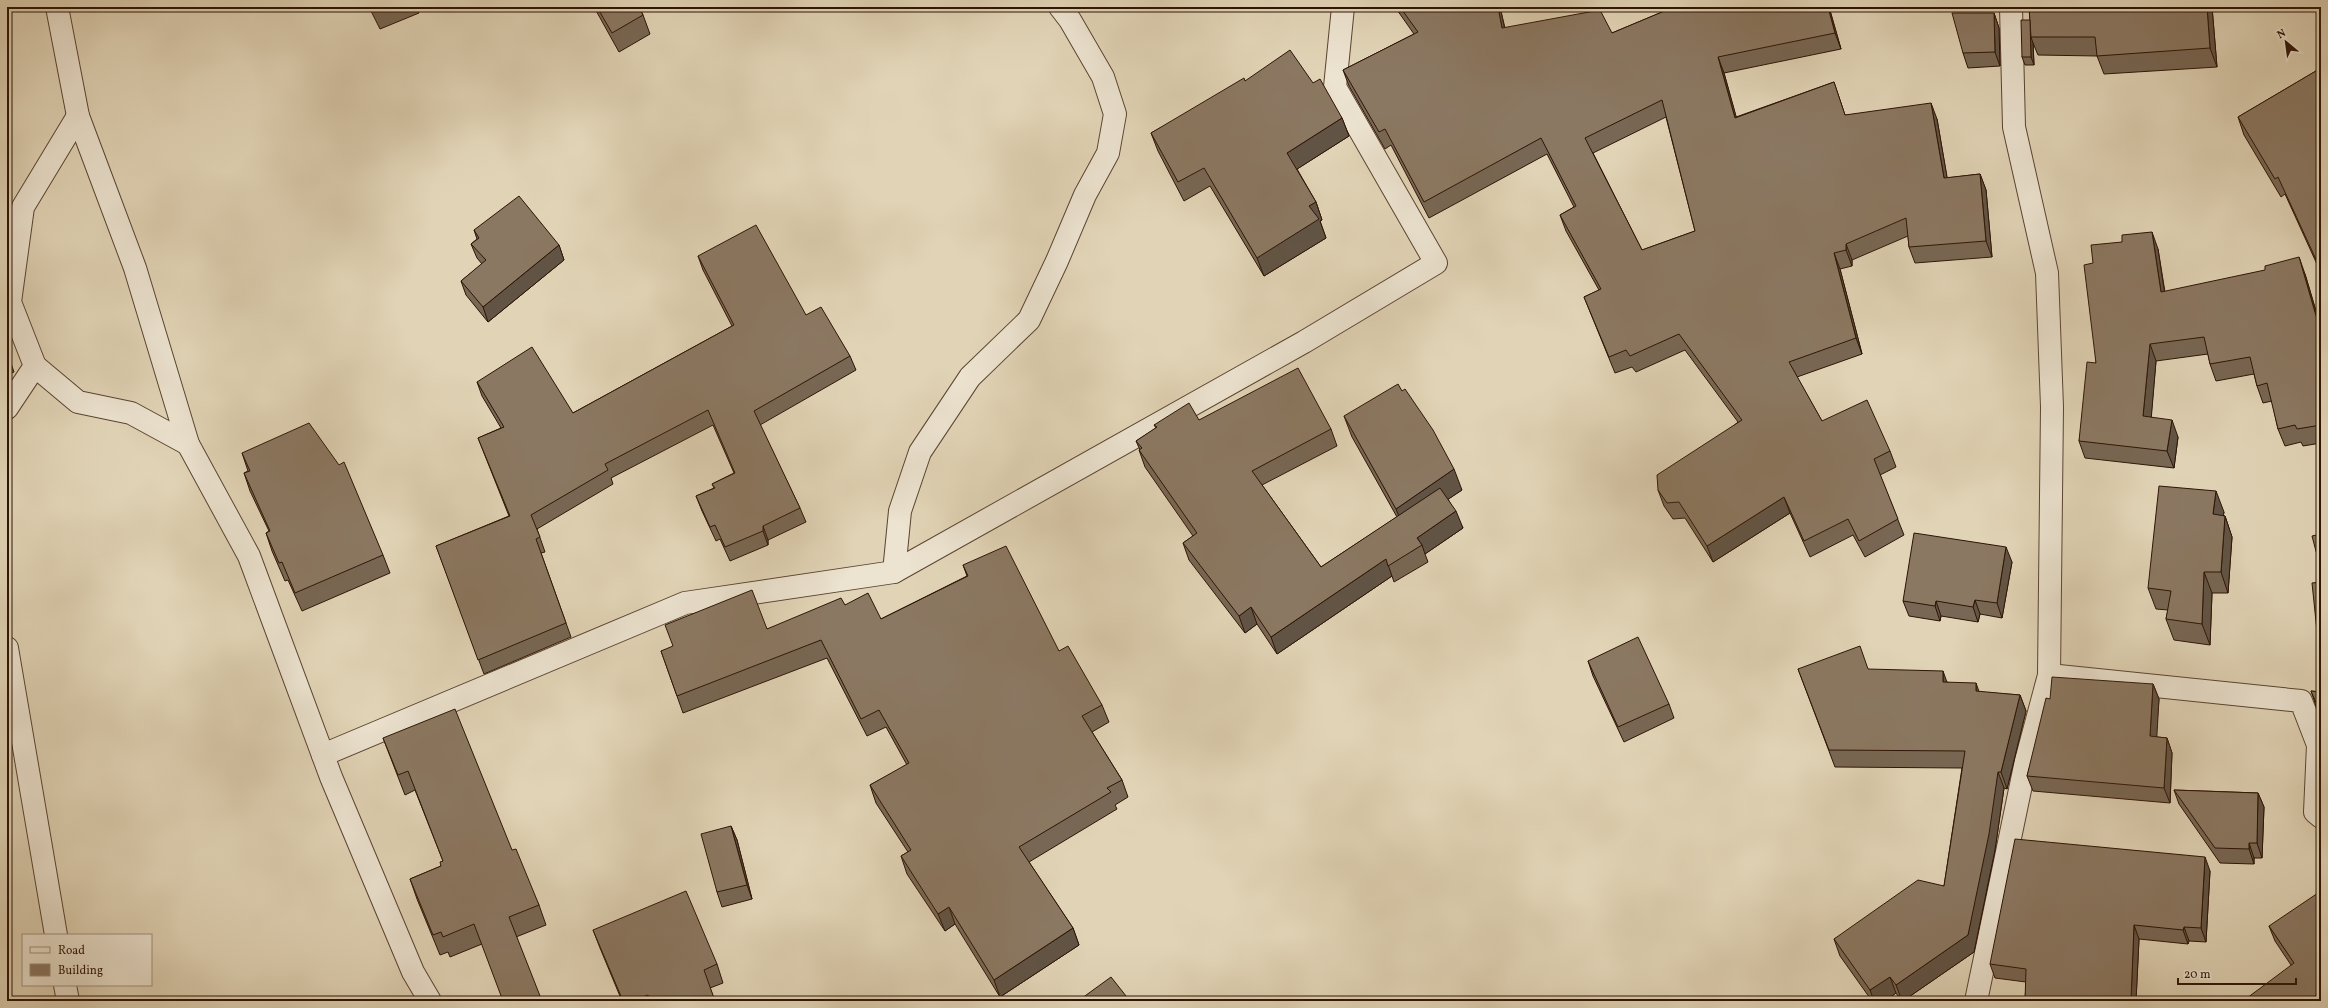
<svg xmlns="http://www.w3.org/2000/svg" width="2328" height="1008" viewBox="0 0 2328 1008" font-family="Vollkorn,serif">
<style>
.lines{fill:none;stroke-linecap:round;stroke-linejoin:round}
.minor-casing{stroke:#5a4432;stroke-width:24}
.minor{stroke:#ece3d0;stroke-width:22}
.wall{fill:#786754;stroke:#2d1406;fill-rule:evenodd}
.shaded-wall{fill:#615445;stroke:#2d1406}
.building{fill:#8b7862;stroke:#2d1406;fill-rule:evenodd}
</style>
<rect width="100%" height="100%" fill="#e1d4b6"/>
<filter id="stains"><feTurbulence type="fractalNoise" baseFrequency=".005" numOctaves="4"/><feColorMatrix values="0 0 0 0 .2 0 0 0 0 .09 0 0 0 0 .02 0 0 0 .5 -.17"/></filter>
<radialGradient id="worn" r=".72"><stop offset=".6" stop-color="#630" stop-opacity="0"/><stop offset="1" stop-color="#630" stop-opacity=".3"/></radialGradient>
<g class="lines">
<g class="minor-casing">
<g id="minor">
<polyline points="57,7 78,116 135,268 188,444 249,556 331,777 413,972 430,1001"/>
<polyline points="35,366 78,402 131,413 188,444"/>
<polyline points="7,408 35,366 10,302 23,207 78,116"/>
<polyline points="894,572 900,511 920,452 970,377 1029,320 1057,261 1085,195 1108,153 1115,114 1103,77 1070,20 1060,7"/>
<polyline points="7,648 56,935"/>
<polyline points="2049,675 2301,701 2318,745 2315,812 2321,817"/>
<polyline points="323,755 685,603 894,572 1304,342 1436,263 1335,87 1343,7"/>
<polyline points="65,985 68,1001"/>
<polyline points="1976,1001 2026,761 2049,675 2052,407 2047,273 2014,127 2011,7"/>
</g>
</g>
<use href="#minor" class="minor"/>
</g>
<g class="wall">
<polygon points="282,7 295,7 284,11"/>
<polygon points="369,7 427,7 418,11 419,13 380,29"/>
<polygon points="594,7 639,7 643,15 650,34 619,52"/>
<path d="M1395,7H1500L1505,28L1612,33L1674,7H1829L1841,49L1724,73L1736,117L1834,82L1845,115L1937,119L1947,178L1980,174L1986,190L1992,257L1915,263L1909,247L1908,236L1852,260V266L1840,269L1862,354L1797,377L1822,421L1890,451L1896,467L1880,475L1904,535L1865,557L1853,535L1810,557L1790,513L1713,562L1685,518L1673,519L1664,506L1658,490L1738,422L1685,350L1636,372L1632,367L1615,373L1584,297L1599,290L1566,231L1560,215L1574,207L1547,154L1429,218L1391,145L1385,149L1349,86L1343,70L1414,34ZM1666,117L1695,231L1642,250L1593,153Z"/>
<polygon points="2029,7 2212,7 2217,67 2104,74 2097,56 2038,55 2033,43 2034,65 2025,65 2022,57 2030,20"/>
<polygon points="1994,13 1999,28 2000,66 1968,68 1963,53"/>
<polygon points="2321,68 2321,273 2285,194 2281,197 2244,135 2238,117"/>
<polygon points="1245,81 1313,83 1342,118 1349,136 1297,169 1316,202 1322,220 1320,221 1326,238 1264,276 1210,186 1184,201 1158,151 1151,133"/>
<polygon points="474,230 559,245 564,260 488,322 466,295 461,281 482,264 477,258 471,244 477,239"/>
<polygon points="2122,242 2158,249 2165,292 2305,274 2321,328 2321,443 2303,446 2301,442 2285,446 2278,429 2272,401 2263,403 2257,386 2254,374 2216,381 2210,364 2208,354 2156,361 2151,417 2178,437 2174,468 2085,458 2079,441 2096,363 2093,263"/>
<polygon points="698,256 806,315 850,356 856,370 760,425 800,508 806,522 768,540 768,545 730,561 720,539 716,541 702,511 696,496 714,488 712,484 734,473 713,425 611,478 613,484 537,529 545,552 541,553 571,637 484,674 436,546 509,516 478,438 501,428 482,396 477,382 573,413 732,326 703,270"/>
<polygon points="7,352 14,372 7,375"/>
<polygon points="1344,416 1462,490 1448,499 1463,528 1425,554 1428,562 1394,582 1392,576 1277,654 1257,624 1245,633 1189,560 1183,543 1193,536 1145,467 1139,450 1140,450 1136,441 1156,428 1154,425 1199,420 1331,429 1337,446 1262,485 1321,567 1397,517 1352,437"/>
<polygon points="242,453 383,555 390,573 302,611 288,580 285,581 272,551 266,533 269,531 250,491 244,473 248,471"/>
<polygon points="2224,512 2223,516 2225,516 2232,537 2228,593 2212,593 2210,645 2174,640 2166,619 2168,610 2156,609 2148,588"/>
<polygon points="2012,562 2002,618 1980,614 1978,622 1941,616 1940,621 1909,616 1903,601"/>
<polygon points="963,565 1059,651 1102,705 1109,722 1092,732 1122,780 1128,797 1115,805 1117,809 1029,862 1073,928 1079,945 1000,997 955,924 945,931 907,874 901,856 908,852 876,803 870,785 907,765 886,727 867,736 827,658 683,713 661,651 767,629 845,605 881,619 967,576"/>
<polygon points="2321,582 2321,649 2318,641"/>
<polygon points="1588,661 1669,704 1674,718 1624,742 1593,676"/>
<polygon points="1798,669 1868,670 1947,682 1979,692 2020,695 2026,711 2007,789 2004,788 1995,850 1974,952 1903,1001 1901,1001 1896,993 1885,1001 1872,1001 1840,956 1834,939 1944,886 1962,768 1835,767"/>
<polygon points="2153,684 2159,699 2156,737 2167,738 2172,753 2170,803 2033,791 2027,776 2050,699"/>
<polygon points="2311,691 2321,692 2321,716 2316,706"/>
<polygon points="383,738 512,850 539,905 546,925 516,937 482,944 450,957 448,952 440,955 417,899 410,879 441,866 443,861 415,790 405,795"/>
<polygon points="2174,790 2258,793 2264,807 2262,858 2254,858 2254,864 2220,863 2179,804"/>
<polygon points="731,826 737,840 752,899 722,907 717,892"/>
<polygon points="2210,871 2206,942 2189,941 2188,944 2139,939 2136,1001 2025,1001 2026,982 1995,978 1990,964"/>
<polygon points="2269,926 2321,1001 2291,965 2275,941"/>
<polygon points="593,930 717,964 723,983 710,988 715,1001 622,1001 600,948"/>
</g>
<g class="shaded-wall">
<polygon points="1498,7 1500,7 1508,44 1502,28"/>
<polygon points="1828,7 1829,7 1841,49 1835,33"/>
<polygon points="2207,7 2212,7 2217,67 2210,48"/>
<polygon points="1994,13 1999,28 2000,66 1995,52"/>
<polygon points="2030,20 2031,37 2033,43 2034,65 2031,57"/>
<polygon points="1718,57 1724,73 1741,134 1735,118"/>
<polygon points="1931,103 1937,119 1950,194 1944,178"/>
<polygon points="1342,118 1349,136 1294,171 1287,153"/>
<polygon points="1980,174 1986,190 1992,257 1986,241"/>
<polygon points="1316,202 1322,220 1320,221 1326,238 1264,276 1257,258 1309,206"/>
<polygon points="2152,232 2158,249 2167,309 2161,292"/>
<polygon points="1846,244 1852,260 1852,266 1846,250"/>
<polygon points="559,245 564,260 488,322 483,307"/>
<polygon points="1834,253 1840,269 1862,354 1856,338"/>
<polygon points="2299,257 2305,274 2321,328 2321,333"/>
<polygon points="2150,344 2156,361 2150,433 2143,416"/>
<polygon points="2172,420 2178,437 2174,468 2167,451"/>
<polygon points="1454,469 1462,490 1404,529 1396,509"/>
<polygon points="2216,491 2224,512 2220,535 2213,514"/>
<polygon points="1784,497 1790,513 1713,562 1707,546"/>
<polygon points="1456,511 1463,528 1425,554 1422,545 1417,538"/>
<polygon points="2225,516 2232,537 2228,593 2221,572"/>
<polygon points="763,526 768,540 768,545 763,531"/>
<polygon points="2006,547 2012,562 2002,618 1997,603"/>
<polygon points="1386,559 1392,576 1277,654 1271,637"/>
<polygon points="2204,572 2212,593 2210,645 2202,624"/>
<polygon points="1975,600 1980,614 1978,622 1973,607"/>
<polygon points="1936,601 1941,616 1940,621 1935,606"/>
<polygon points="1251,607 1257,624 1245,633 1239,616"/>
<polygon points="1943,671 1949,688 1943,682"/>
<polygon points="1976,683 1982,700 1976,691"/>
<polygon points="2153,684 2159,699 2156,751 2150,736"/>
<polygon points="2020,695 2026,711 2007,789 2001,772"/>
<polygon points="2167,738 2172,753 2170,803 2164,788"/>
<polygon points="1998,772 2004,788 1995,850 1974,952 1903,1001 1902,1001 1896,985 1968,935"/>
<polygon points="2258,793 2264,807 2262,858 2257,843"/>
<polygon points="731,826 737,840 752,899 747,885"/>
<polygon points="2249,843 2254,858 2254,864 2249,849"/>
<polygon points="2205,857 2210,871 2206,942 2201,928"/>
<polygon points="949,907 955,924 945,931 938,914"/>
<polygon points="2134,925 2139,939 2136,1001 2131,1001"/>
<polygon points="2184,927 2189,941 2188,944 2183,930"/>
<polygon points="1073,928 1079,945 1000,997 994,980"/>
<polygon points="1890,977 1896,993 1885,1001 1874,1001 1870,990"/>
<polygon points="2321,992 2321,1001 2308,1001"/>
</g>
<g class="building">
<polygon points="371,7 380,7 373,10"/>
<polygon points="597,7 639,7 643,15 612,33"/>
<path d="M1400,7H1498L1502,28L1600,10L1612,33L1674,7H1828L1835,33L1718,57L1735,118L1834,82L1845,115L1931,103L1944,178L1980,174L1986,241L1909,247L1906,218L1846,244V250L1834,253L1856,338L1789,362L1822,421L1867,400L1890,451L1874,459L1898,519L1859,541L1848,519L1804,541L1784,497L1707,546L1679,502L1667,503L1658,490L1657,475L1742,420L1679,334L1630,356L1626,350L1609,357L1584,297L1601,289L1560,215L1576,206L1541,138L1424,202L1385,129L1379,132L1343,70L1418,32ZM1662,100L1695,231L1642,250L1585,138Z"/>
<polygon points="2029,7 2207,7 2210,48 2097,56 2095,37 2031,37"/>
<polygon points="1952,13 1994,13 1995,52 1963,53"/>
<polygon points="2021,20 2030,20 2031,57 2022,57"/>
<polygon points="1290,50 1313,83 1320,79 1342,118 1287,153 1316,202 1309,206 1319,219 1257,258 1204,168 1178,182 1151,133 1244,78 1245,81"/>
<polygon points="2321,68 2321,265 2319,266 2278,177 2275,179 2238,117"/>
<polygon points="519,196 559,245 483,307 461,281 486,260 471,244 479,238 474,230"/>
<polygon points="756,225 806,315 821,307 850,356 754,411 800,508 763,526 763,531 725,547 715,525 710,527 696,496 715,488 712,484 735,473 708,410 605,464 608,470 531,515 540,537 536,539 566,623 478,660 436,546 510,516 478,438 504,427 477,382 532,347 573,413 734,325 698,256"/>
<polygon points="2152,232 2161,292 2265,270 2265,266 2299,257 2321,333 2321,425 2297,429 2295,425 2278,429 2267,383 2257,386 2250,357 2210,364 2204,337 2150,344 2143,416 2172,420 2167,451 2079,441 2087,362 2096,363 2084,265 2093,263 2091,245 2122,242 2122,235"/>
<polygon points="1298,368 1331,429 1252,471 1321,567 1440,488 1456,511 1417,538 1422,545 1388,566 1386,559 1271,637 1251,607 1239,616 1183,543 1197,533 1139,450 1142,448 1136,441 1157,427 1154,425 1189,403 1199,420"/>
<polygon points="1398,384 1402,391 1405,389 1433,430 1454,469 1396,509 1344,416"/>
<polygon points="309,423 339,465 344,462 383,555 295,593 282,562 279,563 266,533 270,531 244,473 250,471 242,453"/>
<polygon points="2159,486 2216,491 2213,514 2225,516 2221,572 2204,572 2202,624 2166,619 2171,591 2148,588"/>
<polygon points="2319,501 2321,501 2321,510"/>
<polygon points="1914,533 2006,547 1997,603 1975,600 1973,607 1936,601 1935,606 1903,601"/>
<polygon points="2321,534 2321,570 2312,536"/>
<polygon points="1006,546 1059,651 1068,646 1102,705 1082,716 1122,780 1107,788 1111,792 1019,847 1073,928 994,980 949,907 938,914 901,856 911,850 870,785 909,763 879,710 861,719 821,640 677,696 661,651 673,646 665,625 752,590 767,629 841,598 845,605 868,593 881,619 968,576 963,565"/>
<polygon points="2321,582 2321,641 2318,641 2312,583"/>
<polygon points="1638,637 1669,704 1618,727 1588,661"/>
<polygon points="1860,646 1868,669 1943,671 1943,682 1976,683 1976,691 2020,695 2001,772 1998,772 1989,834 1968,935 1896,985 1890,977 1870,990 1834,939 1918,880 1944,886 1965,751 1829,750 1798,669"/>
<polygon points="2052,677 2153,684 2150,736 2167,738 2164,788 2027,776 2046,698 2050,699"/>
<polygon points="2311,691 2321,692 2321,714"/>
<polygon points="455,709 512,850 516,849 539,905 509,917 542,1001 503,1001 474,924 443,937 441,932 433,935 410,879 441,866 440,862 443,861 408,771 398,775 383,738"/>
<polygon points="2174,790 2258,793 2257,843 2249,843 2249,849 2215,848"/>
<polygon points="731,826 747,885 717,892 701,834"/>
<polygon points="2015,839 2205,857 2201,928 2184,927 2183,930 2134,925 2131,1001 2025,1001 2026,969 1990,964"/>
<polygon points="686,891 717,964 704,970 715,1001 650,1001 648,995 633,1001 623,1001 593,930"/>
<polygon points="2321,891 2321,992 2308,1001 2243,1001 2294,963 2269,926"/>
<polygon points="1111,977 1130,1001 1078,1001"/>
</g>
<rect width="2328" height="1008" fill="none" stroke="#e1d4b6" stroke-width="24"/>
<rect x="8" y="8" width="2312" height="992" fill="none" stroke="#2d1406" stroke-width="2"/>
<rect x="12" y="12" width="2304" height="984" fill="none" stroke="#2d1406"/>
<rect x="22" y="934" width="130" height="52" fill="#ece3d0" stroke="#a0907f"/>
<rect x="30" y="947" width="20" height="6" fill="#ece3d0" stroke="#a0907f"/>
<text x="58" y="954" font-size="12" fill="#2d1406">Road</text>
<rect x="30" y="964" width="20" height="12" fill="#8b7862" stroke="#a0907f"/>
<text x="58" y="974" font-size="12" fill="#2d1406">Building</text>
<g transform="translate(2286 42) rotate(331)" stroke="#ece3d0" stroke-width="3" paint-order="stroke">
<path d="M0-3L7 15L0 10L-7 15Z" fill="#2d1406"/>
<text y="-6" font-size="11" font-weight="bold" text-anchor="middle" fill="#2d1406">N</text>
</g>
<path d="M2178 978v6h118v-6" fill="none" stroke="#2d1406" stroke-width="2"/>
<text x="2184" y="978" font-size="12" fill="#2d1406" stroke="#ece3d0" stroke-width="3" paint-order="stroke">20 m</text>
<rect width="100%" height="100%" filter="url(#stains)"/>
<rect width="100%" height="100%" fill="url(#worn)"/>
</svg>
